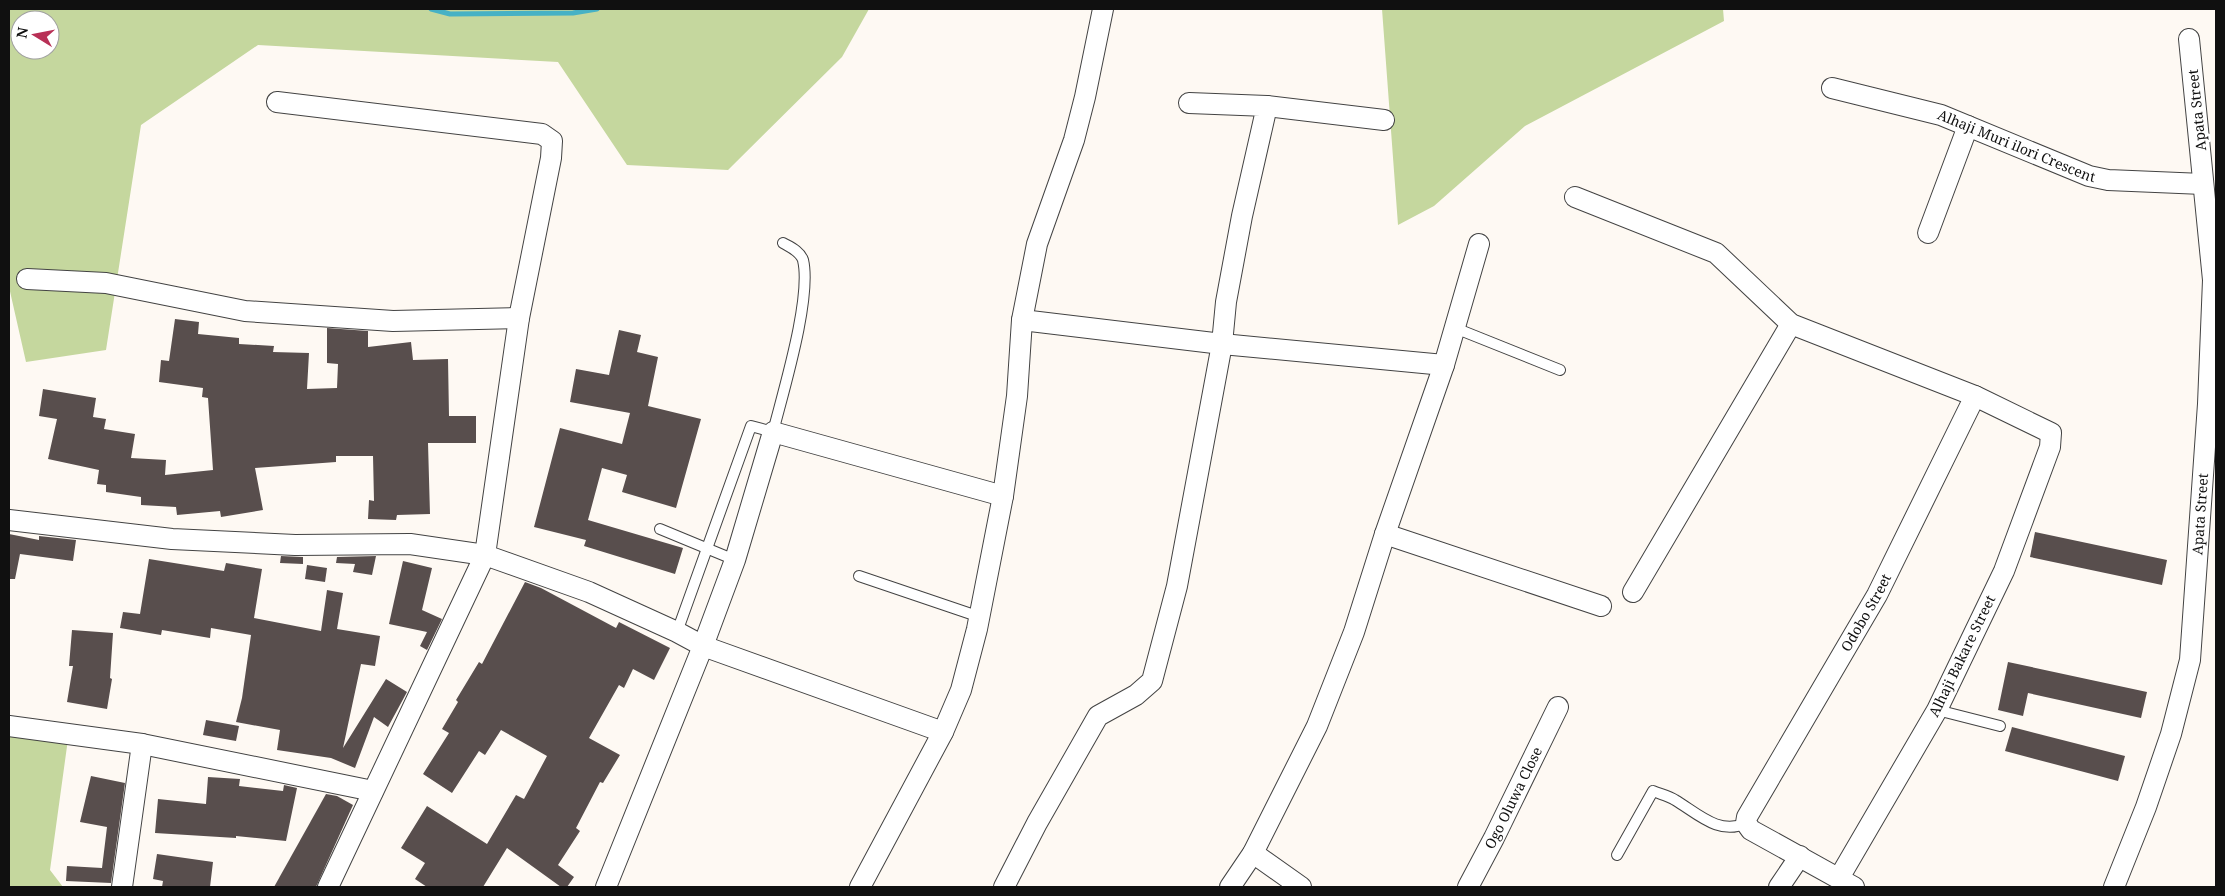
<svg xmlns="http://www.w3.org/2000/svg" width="2225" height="896" viewBox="0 0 2225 896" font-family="'Noto Serif',serif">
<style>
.forest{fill:#c5d79e;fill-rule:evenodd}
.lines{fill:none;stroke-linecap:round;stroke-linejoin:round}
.stream{stroke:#46b1c5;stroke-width:5}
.building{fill:#584e4d}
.service-casing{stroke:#434343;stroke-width:12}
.minor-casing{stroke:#434343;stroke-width:22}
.service{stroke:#fff;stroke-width:10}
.minor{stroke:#fff;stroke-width:20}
.labels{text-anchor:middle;stroke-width:5;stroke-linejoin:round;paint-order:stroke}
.street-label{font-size:14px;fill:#101010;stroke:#fff}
</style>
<rect width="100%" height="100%" fill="#fef9f3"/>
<g class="forest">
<path d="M9,9H869L842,57L728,170L627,165L558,62L258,45L141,125L106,350L26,362L9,287ZM20,20H50V50H20Z"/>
<polygon points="1382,9 1723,9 1724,21 1525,126 1434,206 1398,225"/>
<polygon points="9,722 68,739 50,870 63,887 9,887"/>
</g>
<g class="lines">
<polyline class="stream" points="431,9 450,14 573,13 597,9"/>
</g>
<g class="building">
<polygon points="175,319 199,322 198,334 239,338 239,344 274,346 273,352 309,353 307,389 337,388 338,364 327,363 327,328 368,331 368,347 411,342 413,360 448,359 449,416 476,416 476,443 428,443 430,514 397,515 396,520 368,519 369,500 374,501 373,456 336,456 336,462 255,468 263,510 221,517 220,511 177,515 176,507 141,505 141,497 106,492 106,485 97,484 99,470 48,459 57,419 39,416 43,389 96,398 93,417 106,419 104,429 135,434 131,458 166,460 165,475 213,470 208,398 202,397 203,388 159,382 161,360 169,361"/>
<polygon points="619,330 641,335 637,352 658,357 648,406 701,419 676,508 622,492 627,475 602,468 588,520 683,548 675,574 584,546 586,540 534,527 560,428 622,444 630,413 570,402 576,369 609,375"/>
<polygon points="2035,532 2167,560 2162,585 2030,557"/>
<polygon points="9,534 39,540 39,536 76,540 73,561 20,554 15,579 9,579"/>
<polygon points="281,556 303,557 303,564 280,563"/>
<polygon points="376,556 372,575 353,572 355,564 336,563 337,557"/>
<polygon points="149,559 224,571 226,563 262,569 254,618 321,631 327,590 343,593 337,629 380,636 375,666 361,664 343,748 386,679 407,692 388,727 374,717 355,768 331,758 277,750 280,730 236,722 242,698 251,635 211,628 210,638 162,630 161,635 120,628 123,612 140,614"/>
<polygon points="403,561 432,568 422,610 442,619 427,650 420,646 427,632 389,624"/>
<polygon points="307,565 327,568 325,582 305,579"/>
<polygon points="525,582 541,588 616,628 619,622 670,648 654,680 633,669 624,688 619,685 589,738 620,755 603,783 600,782 576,828 580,831 558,865 574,877 567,887 561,887 507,848 483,887 427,887 415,879 425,863 401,848 427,806 487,844 516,795 524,799 547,756 501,730 485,755 479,751 452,793 423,774 449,733 442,729 458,702 456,700 479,662 482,664"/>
<polygon points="72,630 113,633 110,678 112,679 107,709 67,702 73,666 69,666"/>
<polygon points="2008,662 2147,692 2141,718 2028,693 2023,716 1998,710"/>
<polygon points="206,720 239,726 236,741 203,735"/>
<polygon points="2012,727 2125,756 2118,781 2005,751"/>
<polygon points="91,776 125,783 111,883 66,881 67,866 102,868 107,827 80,822"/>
<polygon points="208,777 240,779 239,786 283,791 284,785 297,788 286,841 236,836 236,838 155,833 158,799 206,804"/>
<polygon points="326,794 337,796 353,805 316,887 274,887"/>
<polygon points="157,854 213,862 210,887 162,887 163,881 153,879"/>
</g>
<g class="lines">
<g class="service-casing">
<g id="service">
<polyline points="1455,328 1560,370"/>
<polyline points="660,529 735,560"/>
<polyline points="859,576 980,617"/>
<path d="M677,632L751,426L773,432C783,392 812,298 803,260C800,251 790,247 783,243"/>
<polyline points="1937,710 2000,726"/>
<path d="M1617,855L1653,791C1660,794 1669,796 1675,800C1697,813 1719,836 1746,823"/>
</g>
</g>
<g class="minor-casing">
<g id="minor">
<path id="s1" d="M1832,88L1941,115L2089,176L2108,180L2203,184"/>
<polyline points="277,102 542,134 552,141 551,158 519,318 485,555 328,887"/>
<polyline points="1267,106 1384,120"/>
<polyline points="1575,197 1716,253 1791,324 1975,396 2051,433 2050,447 2004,571 1937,710 1839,878"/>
<polyline points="1928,233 1968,126"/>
<polyline points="27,279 106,283 245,311 393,321 519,318"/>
<polyline points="1022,320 1222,344 1444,365"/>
<polyline points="9,520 172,539 295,545 410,544 485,555 589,592 677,632 703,646 943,732"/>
<polyline points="1385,534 1601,606"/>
<polyline points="1633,592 1791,324"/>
<polyline points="9,726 142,744 373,791"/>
<polyline points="1253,853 1301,887"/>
<polyline points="122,887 142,744"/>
<polyline points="606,887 703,646 735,560 773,432 1003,496"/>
<polyline points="860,887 943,732 961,690 977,629 1003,496 1017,396 1022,320 1037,244 1074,140 1085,97 1103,9"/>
<polyline points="1004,887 1037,823 1098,716 1136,695 1152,681 1177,586 1222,344 1226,302 1242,216 1267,106 1189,103"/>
<polyline points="1230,887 1253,853 1317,726 1354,632 1385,534 1444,365 1479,244"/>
<path id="s2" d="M1468,887L1494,838L1558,707"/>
<polyline points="1779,887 1800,856"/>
<path id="s3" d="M1854,887L1751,830L1746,823L1747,817L1877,595L1975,396"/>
<path id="s4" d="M2114,887L2146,807L2171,734L2190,660L2208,404L2213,280L2189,39"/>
</g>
</g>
<use href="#service" class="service"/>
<use href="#minor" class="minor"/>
</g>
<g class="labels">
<g class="street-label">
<text transform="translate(2197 110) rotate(-96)" y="5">Apata Street</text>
<text dy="5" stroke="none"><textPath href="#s1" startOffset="194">Alhaji Muri ilori Crescent</textPath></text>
<text dy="5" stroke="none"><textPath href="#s4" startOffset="386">Apata Street</textPath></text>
<text dy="5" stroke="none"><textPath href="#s3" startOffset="369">Odobo Street</textPath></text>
<text transform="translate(1962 656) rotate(-64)" y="5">Alhaji Bakare Street</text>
<text dy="5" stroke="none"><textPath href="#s2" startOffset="100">Ogo Oluwa Close</textPath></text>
</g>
</g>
<rect width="2225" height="896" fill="none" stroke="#101010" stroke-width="20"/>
<g transform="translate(35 35) rotate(280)"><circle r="24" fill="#ffffff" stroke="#9f9f9f"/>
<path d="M0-4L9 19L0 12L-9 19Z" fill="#b83056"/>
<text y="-8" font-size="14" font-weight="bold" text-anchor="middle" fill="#101010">N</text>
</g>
</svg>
